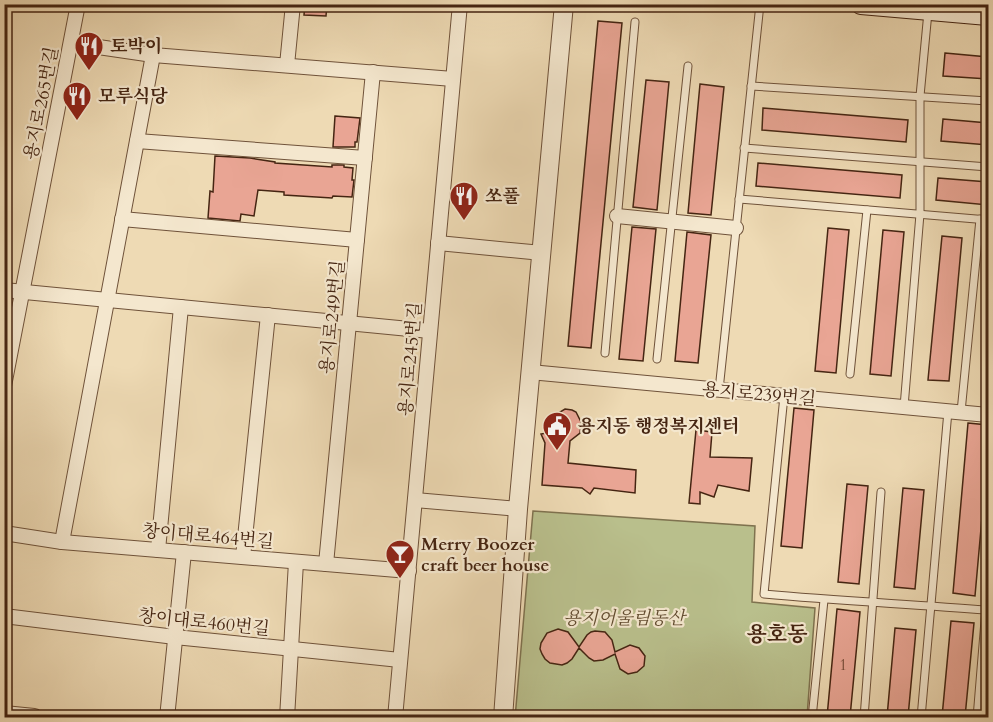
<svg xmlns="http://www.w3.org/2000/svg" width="993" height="722" viewBox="0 0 993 722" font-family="Cardo,'Noto Serif KR',serif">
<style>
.green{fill:#b9bf8c;stroke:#7f724f;stroke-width:1.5}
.building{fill:#e9a594;stroke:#452512;stroke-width:1.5}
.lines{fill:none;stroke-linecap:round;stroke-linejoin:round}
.service-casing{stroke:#6f523a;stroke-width:9}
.minor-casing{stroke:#6f523a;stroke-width:16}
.tertiary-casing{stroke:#6f523a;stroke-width:20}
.secondary-casing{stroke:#452512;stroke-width:22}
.service{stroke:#f4e7ce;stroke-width:7}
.minor{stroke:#f4e7ce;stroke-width:14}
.tertiary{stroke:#f4e7ce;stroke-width:18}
.secondary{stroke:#f4e7ce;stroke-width:20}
.labels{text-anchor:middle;stroke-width:4.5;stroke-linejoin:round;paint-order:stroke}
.number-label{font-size:15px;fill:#6e4532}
.poi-label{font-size:18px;font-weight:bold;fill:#452512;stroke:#f4e7ce;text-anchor:start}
.street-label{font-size:18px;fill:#452512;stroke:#f4e7ce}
.park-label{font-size:18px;font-style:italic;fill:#624c30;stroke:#f4e7ce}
.quarter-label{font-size:21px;font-weight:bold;fill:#452512;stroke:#f4e7ce}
</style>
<rect width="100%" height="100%" fill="#eedab4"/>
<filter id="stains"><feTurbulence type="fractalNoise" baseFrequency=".00333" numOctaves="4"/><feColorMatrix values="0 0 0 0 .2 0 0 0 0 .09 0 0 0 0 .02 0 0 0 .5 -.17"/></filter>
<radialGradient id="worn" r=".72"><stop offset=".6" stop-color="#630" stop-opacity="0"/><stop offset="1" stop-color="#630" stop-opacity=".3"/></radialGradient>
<polygon class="green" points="533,511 755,526 752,602 815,608 807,717 515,718"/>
<g class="building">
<polygon points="305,4 327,4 326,16 304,15"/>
<polygon points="598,21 622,23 591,348 568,346"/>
<polygon points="945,53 988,57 988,79 943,76"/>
<polygon points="646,80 669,82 657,210 633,207"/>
<polygon points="700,84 724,87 711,215 688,213"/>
<polygon points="763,108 908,120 906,142 762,130"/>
<polygon points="335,116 360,118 357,142 355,142 355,147 333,147"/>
<polygon points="943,119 988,123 988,145 941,141"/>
<polygon points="215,156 250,158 275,162 275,163 332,167 332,165 344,165 344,167 353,168 352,180 354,180 352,197 333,196 332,198 284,195 284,192 258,190 254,216 241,214 240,221 208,218 210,191 213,192"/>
<polygon points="758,163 902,175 900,198 756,186"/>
<polygon points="938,178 988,182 988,205 936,200"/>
<polygon points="632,227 656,229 643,361 619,359"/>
<polygon points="828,228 849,230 836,373 815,371"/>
<polygon points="883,230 904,232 891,376 870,374"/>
<polygon points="687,232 711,235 698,363 675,361"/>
<polygon points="942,236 962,238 949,381 928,380"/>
<polygon points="794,408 814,410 802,548 781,546"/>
<polygon points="565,409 572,410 576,412 581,422 580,433 570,441 568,463 636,470 635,493 594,488 590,494 582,488 542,485 545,443 541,434 552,432 552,423 553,417 555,415"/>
<polygon points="968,423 988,425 988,450 975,596 953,593"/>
<polygon points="696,430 712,432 710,457 752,458 749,491 718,485 714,497 700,492 700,504 689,503"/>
<polygon points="847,484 868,486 859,584 838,582"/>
<polygon points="903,488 924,490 915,589 894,587"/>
<polygon points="837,609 860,612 850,717 827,717"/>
<polygon points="951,621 974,623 965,717 942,717"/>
<polygon points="895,628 916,630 908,717 887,717"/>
<polygon points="558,629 568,632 579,647 587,635 591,632 595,631 605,632 612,640 615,652 630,645 639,648 645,656 644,666 637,672 628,674 620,669 615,654 603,660 594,661 589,658 579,648 572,659 567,663 562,665 550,663 545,659 542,654 540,649 541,643 547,633"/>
</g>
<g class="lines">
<g class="service-casing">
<g id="service">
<polyline points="751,86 988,101"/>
<polyline points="744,148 988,167"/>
<polyline points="739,199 988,220"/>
<polyline points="605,353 635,22"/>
<polyline points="657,359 688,66"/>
<polyline points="850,374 867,210"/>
<polyline points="719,390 760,4"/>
<path d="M784,396L764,594C838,601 912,604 986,610"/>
<polyline points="904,407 920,214 920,96 928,12"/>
<polyline points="961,412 980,219"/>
<polyline points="812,718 824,600"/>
<polyline points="864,718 881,492"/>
<polyline points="921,718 948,411"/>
<polyline points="977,718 988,584"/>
</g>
</g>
<g class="minor-casing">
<g id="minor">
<polyline points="71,43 153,55 453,79"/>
<polyline points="287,65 293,4"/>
<polyline points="137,141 365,158"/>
<polyline points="617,216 736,228"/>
<polyline points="122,219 357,240"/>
<polyline points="438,243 542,253"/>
<polyline points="4,290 430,331"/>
<polyline points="530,372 988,415"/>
<polyline points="4,386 78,4"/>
<polyline points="415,500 518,509"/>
<polyline points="4,533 62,542 409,571"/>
<polyline points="62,542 153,55"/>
<polyline points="158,550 181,307"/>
<polyline points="243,557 268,315"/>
<polyline points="326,564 373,72"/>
<polyline points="4,616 175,637 400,660"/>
<polyline points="167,718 184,552"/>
<polyline points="287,718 296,562"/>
<polyline points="395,718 460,4"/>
</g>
</g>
<g class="tertiary-casing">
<g id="tertiary">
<polyline points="4,715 34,718"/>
<polyline points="503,718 518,509 564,4"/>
</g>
</g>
<g class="secondary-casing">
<polyline id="secondary" points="861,4 988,15"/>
</g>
<use href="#service" class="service"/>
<use href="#minor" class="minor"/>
<use href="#tertiary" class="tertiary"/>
<use href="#secondary" class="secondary"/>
</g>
<defs>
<g id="restaurant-pin" transform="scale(1.5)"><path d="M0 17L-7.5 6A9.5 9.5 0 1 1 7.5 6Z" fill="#8f2418" stroke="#f4e7ce"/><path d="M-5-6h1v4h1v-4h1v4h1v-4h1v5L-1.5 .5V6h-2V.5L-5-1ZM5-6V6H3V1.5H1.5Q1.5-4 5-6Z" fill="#fff"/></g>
<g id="civic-pin" transform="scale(1.5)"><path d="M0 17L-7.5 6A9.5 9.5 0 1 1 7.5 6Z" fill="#8f2418" stroke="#f4e7ce"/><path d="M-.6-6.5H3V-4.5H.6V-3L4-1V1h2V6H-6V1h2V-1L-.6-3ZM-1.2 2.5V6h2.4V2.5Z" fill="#fff"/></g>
<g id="bar-pin" transform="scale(1.5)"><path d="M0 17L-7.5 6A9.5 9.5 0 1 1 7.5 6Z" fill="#8f2418" stroke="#f4e7ce"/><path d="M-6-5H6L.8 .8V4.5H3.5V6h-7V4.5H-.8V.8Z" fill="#fff"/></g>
</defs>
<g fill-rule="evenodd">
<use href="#restaurant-pin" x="89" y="46"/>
<use href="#restaurant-pin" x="77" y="96"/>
<use href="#restaurant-pin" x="464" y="196"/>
<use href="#civic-pin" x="557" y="426"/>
<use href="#bar-pin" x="400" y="554"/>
</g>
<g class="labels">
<g class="number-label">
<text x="843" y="670">1</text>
</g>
<g class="poi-label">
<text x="110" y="52">토박이</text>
<text x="98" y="102">모루식당</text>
<text x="485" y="202">쏘풀</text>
<text x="578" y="432">용지동 행정복지센터</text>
<text x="421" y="550">Merry Boozer<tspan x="421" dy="21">craft beer house</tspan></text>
</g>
<g class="street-label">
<text transform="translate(41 103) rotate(-79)" y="6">용지로265번길</text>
<text transform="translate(332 317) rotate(-84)" y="6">용지로249번길</text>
<text transform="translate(410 359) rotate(-85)" y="6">용지로245번길</text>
<text transform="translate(759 394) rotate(5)" y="6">용지로239번길</text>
<text transform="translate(208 536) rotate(5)" y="6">창이대로464번길</text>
<text transform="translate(204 622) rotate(6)" y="6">창이대로460번길</text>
</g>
<g class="park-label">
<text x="624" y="624">용지어울림동산</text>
</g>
<g class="quarter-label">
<text x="777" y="641">용호동</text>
</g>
</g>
<rect width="993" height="722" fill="none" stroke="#eedab4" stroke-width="24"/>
<rect x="6" y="6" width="981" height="710" fill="none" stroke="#452512" stroke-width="3"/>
<rect x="12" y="12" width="969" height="698" fill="none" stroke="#452512" stroke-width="1.5"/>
<rect width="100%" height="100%" filter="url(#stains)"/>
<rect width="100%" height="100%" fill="url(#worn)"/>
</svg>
